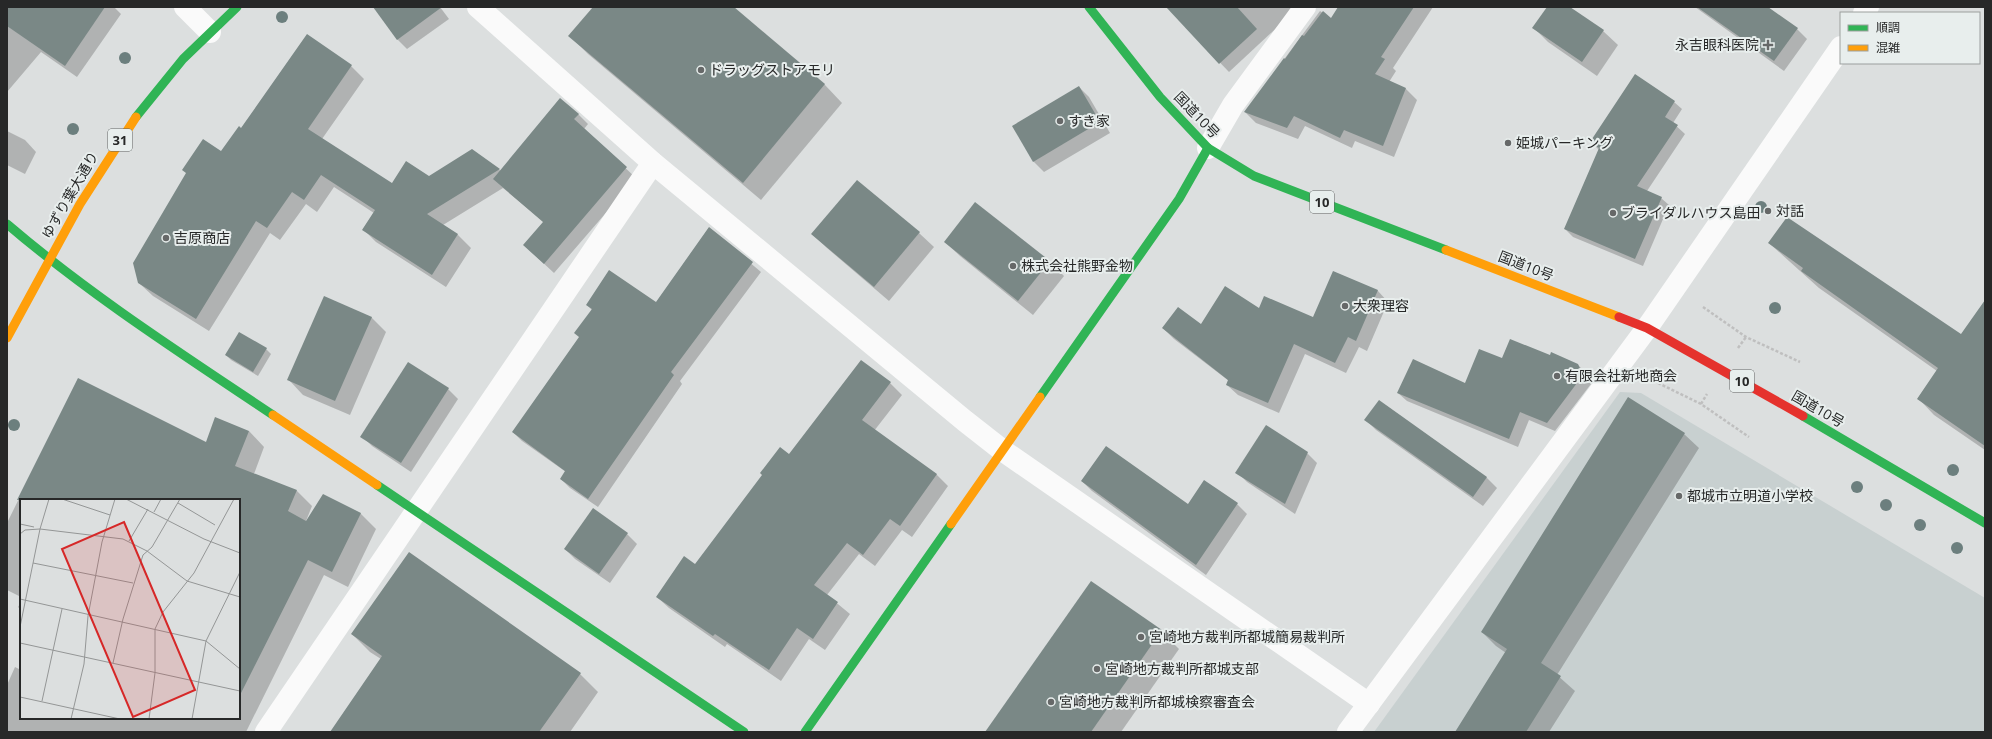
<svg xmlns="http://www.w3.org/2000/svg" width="1992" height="739" viewBox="0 0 1992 739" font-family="'Open Sans','Noto Sans JP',sans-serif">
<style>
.built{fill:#c8d0d0}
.shadow{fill:#0003}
.building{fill:#7a8886}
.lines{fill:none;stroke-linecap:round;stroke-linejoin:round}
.path{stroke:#bfbfbf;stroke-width:2.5;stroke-dasharray:3 2;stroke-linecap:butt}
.street{stroke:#fafafa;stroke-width:22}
.fast{stroke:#30b455;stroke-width:9}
.slow{stroke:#ff9f0a;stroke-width:9}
.jam{stroke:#e5322d;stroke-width:9}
.tree{fill:#6c7f7e}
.poi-dot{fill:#666868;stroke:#e8eeed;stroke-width:1.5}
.labels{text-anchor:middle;stroke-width:4;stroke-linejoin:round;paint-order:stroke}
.shield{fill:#e8eeed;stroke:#616363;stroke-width:1}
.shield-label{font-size:13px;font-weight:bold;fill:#272828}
.poi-label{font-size:14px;fill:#272828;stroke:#e8eeed;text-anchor:start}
.street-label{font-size:14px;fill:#272828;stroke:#e8eeed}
.inset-road{fill:none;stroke:#949696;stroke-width:1}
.view{fill:#d62828;fill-opacity:0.15;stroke:#d62828;stroke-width:2}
.inset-edge{fill:none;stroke:#272828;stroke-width:2}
</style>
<rect width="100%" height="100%" fill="#dcdfdf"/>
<polygon class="built" points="1620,392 1641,393 1985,598 1985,732 1374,732"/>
<g class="shadow">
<polygon points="7,7 114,7 121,14 77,77 41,52 7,92"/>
<polygon points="374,7 440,7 449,19 407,49 397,39"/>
<polygon points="594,7 732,7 825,85 842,103 761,200 588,54 570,36"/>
<polygon points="1169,7 1299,7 1229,72 1181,22"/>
<polygon points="1340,7 1433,7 1393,68 1396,71 1389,82 1406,89 1417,100 1394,157 1355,141 1352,148 1305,126 1298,139 1256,123 1245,112 1320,11 1332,19"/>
<polygon points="1548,7 1568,7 1603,31 1618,45 1597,76 1548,42 1534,28"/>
<polygon points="1695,7 1767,7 1797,29 1807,39 1784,71"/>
<polygon points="307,35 351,66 364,79 322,139 392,185 429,177 472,151 501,171 578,114 588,124 584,129 636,178 554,273 524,245 544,222 503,188 443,225 458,235 471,248 446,287 376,242 363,229 374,213 334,187 317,212 306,204 280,240 270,233 209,331 153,296 139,283 222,153 241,129"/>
<polygon points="1079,87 1089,97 1110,133 1044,172 1034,162 1013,126"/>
<polygon points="1674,102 1682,109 1673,123 1685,134 1647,191 1661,198 1669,205 1643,266 1573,237 1565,229 1599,150 1591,142"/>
<polygon points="7,131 25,140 36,152 25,174 7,165"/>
<polygon points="857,181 919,233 934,247 889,301 827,248 812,234"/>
<polygon points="709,228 761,272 680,381 682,384 598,507 570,488 561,479 566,472 522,441 513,432 580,337 592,310 587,305 656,303"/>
<polygon points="945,242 1049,261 1064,276 1033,315 960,256"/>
<polygon points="1769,243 1961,336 1985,301 1985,450 1934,415 1918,398 1937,371 1819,288"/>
<polygon points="1334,272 1378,291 1388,302 1367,351 1359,347 1346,373 1305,354 1279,413 1238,395 1227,385 1229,381 1174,339 1163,328 1201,326 1260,310 1314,318"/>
<polygon points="371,317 386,332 350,415 303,395 289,380"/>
<polygon points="266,349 271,354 258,376 231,360 226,355"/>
<polygon points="1551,356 1578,365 1587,374 1591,384 1555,431 1529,420 1518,447 1407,401 1398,393 1465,385 1503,360"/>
<polygon points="78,379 206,443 249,431 264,447 254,474 297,491 312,506 306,521 360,513 376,529 348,587 324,575 246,732 7,732 7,685 15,667 21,670 21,718 239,718 239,500 21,500 21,597 7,590 7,523"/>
<polygon points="890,383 902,395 874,431 936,474 948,486 912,537 902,530 875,566 859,554 827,595 850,614 825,650 809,639 781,681 727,644 725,647 669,608 657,597 695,565 789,456"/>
<polygon points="448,389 458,399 411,472 372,446 362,436"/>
<polygon points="1385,405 1487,478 1497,488 1483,506 1376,430 1366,420"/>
<polygon points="1684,434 1699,448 1557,675 1575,691 1549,732 1456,732 1506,653 1496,646 1482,632"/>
<polygon points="1307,453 1317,463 1295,514 1247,482 1237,472"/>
<polygon points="1082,481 1188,506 1205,482 1237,504 1247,514 1206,575 1092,491"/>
<polygon points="627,534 637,544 610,583 575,559 565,549"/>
<polygon points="21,602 21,610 18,607"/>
<polygon points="1161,631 1179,649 1121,732 987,732"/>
<polygon points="352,634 580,674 598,692 570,732 331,732 381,659 370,652"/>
</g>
<g class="building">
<polygon points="7,7 105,7 65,66 7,26"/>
<polygon points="373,7 442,7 397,40"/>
<polygon points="593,7 734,7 825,84 743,183 568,36"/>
<polygon points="1166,7 1237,7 1257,29 1219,64"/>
<polygon points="1338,7 1414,7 1381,57 1385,59 1375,74 1406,88 1383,146 1344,130 1340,138 1294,116 1287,128 1244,112 1284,58 1285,59 1302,35 1304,36 1323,11 1331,18"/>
<polygon points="1547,7 1570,7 1604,30 1582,62 1532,28"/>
<polygon points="1697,7 1768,7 1798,28 1774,61"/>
<polygon points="307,34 352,65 308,129 392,183 406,161 429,176 472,149 500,169 427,214 458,234 432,275 362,230 375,210 321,175 304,200 292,192 267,228 256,221 196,319 138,283 133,263 186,173 182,170 203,139 221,151 239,126 241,128"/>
<polygon points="1635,74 1675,101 1665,117 1678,125 1637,186 1662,197 1635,259 1564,229 1599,148 1590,142"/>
<polygon points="1079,86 1100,122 1033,162 1012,126"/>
<polygon points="560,98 579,114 574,119 627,167 544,264 523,245 543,222 493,179"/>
<polygon points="857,180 920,232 874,287 811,234"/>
<polygon points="975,202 1050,261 1018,301 944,242"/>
<polygon points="1787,217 1961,334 1985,300 1985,446 1917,399 1938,368 1801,271 1803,268 1768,243"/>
<polygon points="709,227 753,262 671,372 674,375 588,499 560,479 565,471 512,432 579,337 574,333 592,309 586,305 609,270 656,302"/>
<polygon points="1333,271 1378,290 1356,341 1348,337 1335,363 1294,344 1268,403 1226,385 1228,380 1162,328 1178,307 1201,324 1225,286 1259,308 1264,296 1313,317"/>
<polygon points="324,296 372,317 335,401 287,380"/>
<polygon points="239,332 267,348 253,372 225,355"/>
<polygon points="1510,339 1550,355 1551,352 1578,364 1583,375 1547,423 1520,412 1509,439 1397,393 1413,359 1465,383 1479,349 1502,358"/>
<polygon points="861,360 891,382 862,420 937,474 900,526 890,519 863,555 847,543 814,585 838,602 813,639 797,628 769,670 715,634 713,636 656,597 684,556 695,564 762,475 760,473 780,447 789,454"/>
<polygon points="408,362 449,388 401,463 360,437"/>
<polygon points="78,378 206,442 215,417 249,431 235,466 297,490 288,511 306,521 323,494 361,513 332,572 308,560 239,697 239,500 17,500"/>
<polygon points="1628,397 1685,433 1541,663 1561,676 1526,732 1455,732 1507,649 1481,632"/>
<polygon points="1379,400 1487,477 1473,497 1364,420"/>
<polygon points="1266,425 1308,452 1285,504 1235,473"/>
<polygon points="1106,446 1188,504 1204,480 1238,503 1196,565 1081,481"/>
<polygon points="593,508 628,533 599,574 564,549"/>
<polygon points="409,552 581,673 539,732 330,732 382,656 351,634"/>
<polygon points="1091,581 1162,630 1091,732 985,732"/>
</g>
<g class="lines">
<g class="path">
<polyline points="1703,307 1746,337 1800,362"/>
<polyline points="1738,348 1746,337"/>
<polyline points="1658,383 1701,404 1749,437"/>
<polyline points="1701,404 1707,394"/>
</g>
<g class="street">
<polyline points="185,7 210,32"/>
<polyline points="478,7 653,163 965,421 1002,450 1369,704"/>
<polyline points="1864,13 1868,7"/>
<polyline points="1208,148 1233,105 1305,7"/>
<polyline points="266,732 653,163"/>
<polyline points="1348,732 1647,328 1841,47"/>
</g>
<g class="fast">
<polyline points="1089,7 1160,97 1208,148 1254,176 1446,250"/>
<polyline points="136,117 183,59 237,7"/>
<path d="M7,224C90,295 182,354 273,415"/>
<polyline points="1040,397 1179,199 1208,148"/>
<polyline points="1803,416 1985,523"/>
<polyline points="377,485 744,732"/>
<polyline points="805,732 951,524"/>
</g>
<g class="slow">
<polyline points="1446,250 1619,317"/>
<polyline points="7,338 80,204 136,117"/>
<polyline points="273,415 377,485"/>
<polyline points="951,524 1040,397"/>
</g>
<polyline class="jam" points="1619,317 1647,328 1803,416"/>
</g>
<g class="tree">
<circle cx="282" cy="17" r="6"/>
<circle cx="125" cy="58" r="6"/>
<circle cx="73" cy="129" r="6"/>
<circle cx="1761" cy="207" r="6"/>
<circle cx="1775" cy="308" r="6"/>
<circle cx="14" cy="425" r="6"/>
<circle cx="1953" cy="470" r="6"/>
<circle cx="1857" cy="487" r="6"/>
<circle cx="1886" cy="505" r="6"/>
<circle cx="1920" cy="525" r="6"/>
<circle cx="1957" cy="548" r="6"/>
</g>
<g class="poi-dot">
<path d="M1766 39h4v4h4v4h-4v4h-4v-4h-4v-4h4z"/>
<circle cx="701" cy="70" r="4"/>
<circle cx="1060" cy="121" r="4"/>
<circle cx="1508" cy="143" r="4"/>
<circle cx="1768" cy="211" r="4"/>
<circle cx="1613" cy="213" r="4"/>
<circle cx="166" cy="238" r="4"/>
<circle cx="1013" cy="266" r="4"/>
<circle cx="1345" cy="306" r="4"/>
<circle cx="1557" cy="376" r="4"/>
<circle cx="1679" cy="496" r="4"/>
<circle cx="1141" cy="637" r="4"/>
<circle cx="1097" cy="669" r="4"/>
<circle cx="1051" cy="702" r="4"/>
</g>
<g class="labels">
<g class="shield">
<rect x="108" y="129" width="24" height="22" rx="3"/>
<rect x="1310" y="191" width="24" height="22" rx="3"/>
<rect x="1730" y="370" width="24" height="22" rx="3"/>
</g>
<g class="shield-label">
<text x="120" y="145">31</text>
<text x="1322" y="207">10</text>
<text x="1742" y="386">10</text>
</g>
<g class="poi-label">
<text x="1759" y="50" text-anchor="end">永吉眼科医院</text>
<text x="709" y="75">ドラッグストアモリ</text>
<text x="1068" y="126">すき家</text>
<text x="1516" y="148">姫城パーキング</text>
<text x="1776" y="216">対話</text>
<text x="1621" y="218">ブライダルハウス島田</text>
<text x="174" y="243">吉原商店</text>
<text x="1021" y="271">株式会社熊野金物</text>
<text x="1353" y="311">大衆理容</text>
<text x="1565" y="381">有限会社新地商会</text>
<text x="1687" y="501">都城市立明道小学校</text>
<text x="1149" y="642">宮崎地方裁判所都城簡易裁判所</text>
<text x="1105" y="674">宮崎地方裁判所都城支部</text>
<text x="1059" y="707">宮崎地方裁判所都城検察審査会</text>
</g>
<g class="street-label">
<text transform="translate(1197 115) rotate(46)" y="5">国道10号</text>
<text transform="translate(70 195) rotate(-60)" y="5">ゆずり葉大通り</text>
<text transform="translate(1526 266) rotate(21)" y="5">国道10号</text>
<text transform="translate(1818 409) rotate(30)" y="5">国道10号</text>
</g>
</g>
<g transform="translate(20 499)">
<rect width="220" height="220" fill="#dcdfdf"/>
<path class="inset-road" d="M42,0L90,16M106,0L184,40L220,54M158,4L195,26M134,13L141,0M0,25L14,28M20,30L29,0M0,35L5,31L20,30L103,40L127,52L167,82M109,42L128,10M13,64L113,84M167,82L220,98M0,100L186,142L220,170M0,128L20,30M0,144L220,192M93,164L103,120L123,56L132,48L160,0M0,198L100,220M22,202L42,110M51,220L64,165L68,117L82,43L95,0M129,220L135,174V130L143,113L174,74L214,0M172,220L186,142L220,73"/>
<path class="view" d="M104,23L175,191L113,218L42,50Z"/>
<rect width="220" height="220" class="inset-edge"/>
</g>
<rect width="1992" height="739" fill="none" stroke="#272828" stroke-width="16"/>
<rect x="1840" y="12" width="140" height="52" fill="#e8eeed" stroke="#9b9f9e"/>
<rect x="1848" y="25" width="20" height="6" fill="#30b455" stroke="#9b9f9e"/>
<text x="1876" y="32" font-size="12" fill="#272828">順調</text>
<rect x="1848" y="45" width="20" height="6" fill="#ff9f0a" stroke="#9b9f9e"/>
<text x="1876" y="52" font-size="12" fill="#272828">混雑</text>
</svg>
